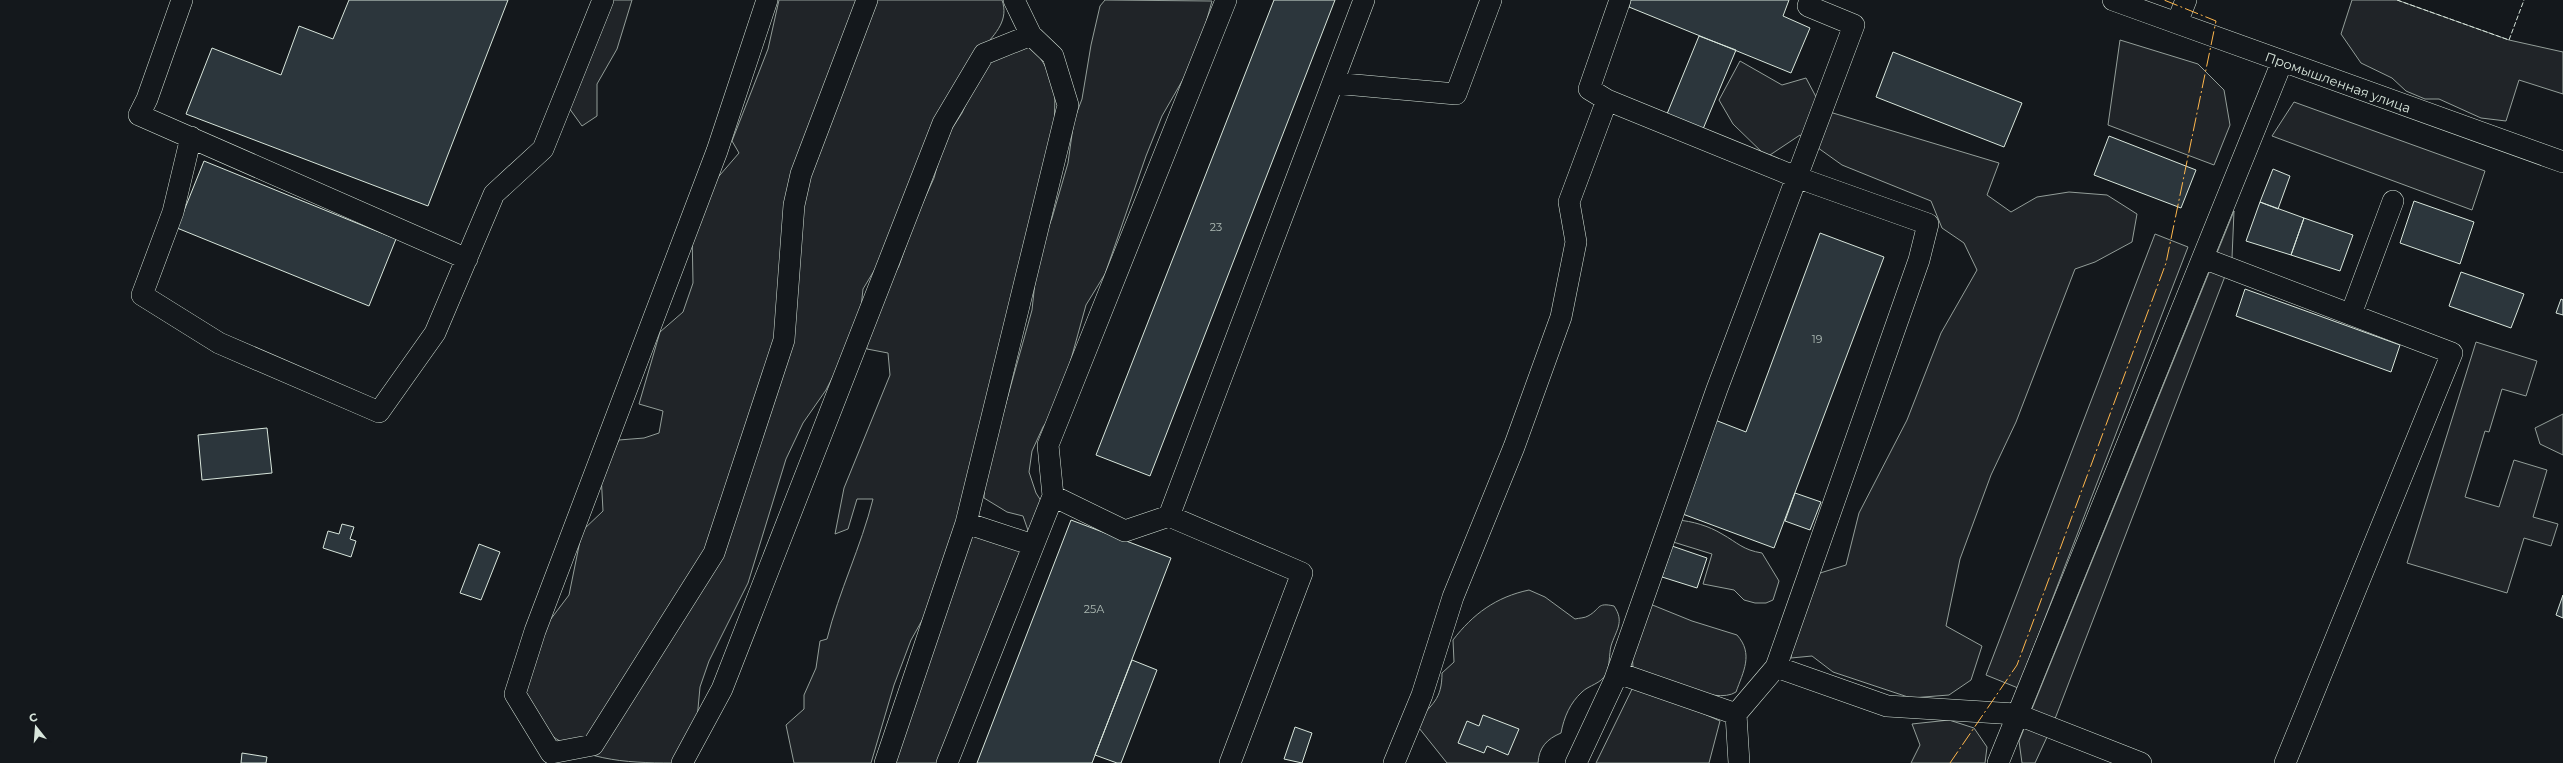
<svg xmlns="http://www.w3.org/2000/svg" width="2563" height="763" viewBox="0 0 2563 763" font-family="Montserrat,sans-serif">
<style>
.green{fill:#202428;stroke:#939e99}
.building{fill:#2c363c;stroke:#d8e6dc}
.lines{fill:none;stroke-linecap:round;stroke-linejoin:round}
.minor-casing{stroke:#d8e6dc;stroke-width:22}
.minor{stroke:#14181c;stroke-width:21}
.fence{stroke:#d8e6dc;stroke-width:1;stroke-dasharray:5 2;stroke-linecap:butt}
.power{stroke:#ffb74d;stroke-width:1;stroke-dasharray:14 3 2 3;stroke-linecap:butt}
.labels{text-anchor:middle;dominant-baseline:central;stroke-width:3;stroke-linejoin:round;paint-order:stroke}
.number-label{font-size:11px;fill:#adbab4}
.street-label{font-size:13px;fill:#d8e6dc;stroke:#14181c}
</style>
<rect width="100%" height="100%" fill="#14181c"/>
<path class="green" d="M603,0h29l-15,49 -20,35v32l-15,10 -23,-32z
M779,0h223c7,20 -6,33 -19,48l-94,198 -26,43 -3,28 -14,34 -20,39 -23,33 -17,36 -38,124 -39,78 -9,26 -5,54 -13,22c-49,0 -95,0 -134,-30 -12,-11 -21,-27 -30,-39l20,-58 31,-41 13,-64 21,-20 -2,-37 18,-34 25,-2 15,-5 4,-22 -24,-7 21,-72 23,-20 10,-29 -1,-53 15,-40 32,-37 -7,-12 36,-92z
M1105,0l107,1 -15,54 -35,61 -16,40 -41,118 -19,31 -21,76 -13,33 -9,13 -11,24 -3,21 7,21 9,14 -14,32 -8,-23 -16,-4 -23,-14 1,-20 47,-168 6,-56 14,-36 16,-55 6,-43 8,-21 9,-54 9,-39z
M2352,0h45l112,40 54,12v42l-44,-14 -13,41 -25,-3 -42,-19h-14l-19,-8 -14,-13 -31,-15 -20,-29z
M2120,40l78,24 26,26 6,35 -16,40 -106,-40z
M1033,46l14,23 8,23 -1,48 -107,422 -18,46 -18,32 -17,45 -23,78h-77l-8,-38 18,-16v-14l12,-27 4,-27 7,-2c12,-48 34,-92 46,-140h-16l-9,30 -13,5 9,-46 46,-113 -2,-22 -21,-4 -2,-13 18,-41 16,-29 16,-46 19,-42 10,-37 18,-28 14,-31 18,-28z
M1740,61l42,24 24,-7 17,32 176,53 -12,32 24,17 26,-15 32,-5 38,3 30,19 -5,28 -37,20 -20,7 -59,153 -25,53 -31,84 -14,67 36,20 -11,34 -22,15 -38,3 -78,-26 -21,-16 -21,2 3,-33 10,-47 42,-13 13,-52 48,-93 34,-87 36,-63 -13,-27 -22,-15 -11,-27 -89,-36 -42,-30 -33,22 -34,-33 -14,-24z
M2294,102l191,69 -13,39 -200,-74z
M2234,211l-2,47 -179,466 -18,39h-13l-3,-22z
M2155,234l33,13 -170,441 -32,-13z
M2476,342l61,19 -11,35 -24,-7 -13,43 -4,-1 -20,66 34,10 15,-47 33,10 -14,47 25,7 -7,22 -27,-8 -17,55 -100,-30z
M2563,414v41l-23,-11 -5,-16z
M1677,520c15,1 32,6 45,14 16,9 21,16 40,19l17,28 -6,19 -7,3h-11l-11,-3 -10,-10 -31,-6 9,-30 -42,-13z
M967,533l21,4 36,16 -78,210h-53l51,-169 15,-17 -1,-22z
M1529,590l16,7 30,22c4,-1 10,-1 13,-3 13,-7 8,-14 26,-10 11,16 2,24 -3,40 -2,8 -1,20 -5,28 -5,10 -17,11 -24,18 -12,11 -18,25 -21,41 -14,6 -22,14 -23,30h-91l-32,-40c17,-19 27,-23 27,-50l12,-11 -1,-22c20,-26 43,-43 76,-50z
M1650,604l42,17 45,14c17,19 6,37 -1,57 -21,14 -80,-16 -103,-24l-1,-18z
M1635,683l85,38 -11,42h-113z
M1949,720l25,8 13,19 -2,16h-74l9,-18 -8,-21z"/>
<path class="building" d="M349,0h159l-80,206 -242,-92 26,-66 69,27 18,-49 34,13z
M1274,0h61l-185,476 -54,-21z
M1631,0h158l-6,16 27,12 -19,45 -162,-66z
M1699,36l37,14 -33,79 -36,-15z
M1893,52l129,51 -18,44 -128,-50z
M2109,136l87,34 -15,38 -87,-33z
M204,161l192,78 -27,67 -192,-78z
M2273,169l17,7 -12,33 -18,-7z
M2414,201l60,21 -14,42 -60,-21z
M2260,202l44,16 -13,37 -45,-14z
M2304,218l49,17 -13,36 -49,-16z
M1820,233l64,24 -110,291 -94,-35 35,-93 31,12z
M2461,272l63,22 -13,34 -62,-22z
M2245,289l155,56 -9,27 -155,-56z
M2561,299l2,1v15l-7,-2z
M267,428l5,45 -70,7 -4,-45z
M1795,493l26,9 -11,28 -25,-9z
M1071,520l100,38 -79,205h-115z
M342,524l12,3 -4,12 6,2 -5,16 -28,-9 5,-17 11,3z
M479,544l21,8 -19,48 -21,-7z
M1672,546l35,12 -10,30 -35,-11z
M2563,595v23l-7,-3z
M1132,660l25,10 -36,93h-4l-22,-8z
M1483,715l36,14 -11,26 -21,-9 -3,7 -26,-10 9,-22 12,5z
M1295,727l17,6 -10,30 -18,-4z
M242,753l25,4 -1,6h-25z"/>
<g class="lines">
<defs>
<path id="minor" d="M182,0l-35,99 -8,16 328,144
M767,0l-50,151 -182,480 -20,63 36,59 42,-8 121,-192 70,-213 10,-135 7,-31 66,-174
M1014,0l17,35
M1226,0l-178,445 5,51 72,35 44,-15 133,57 -72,190
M1620,0l-31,89 18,11 189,77 132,47 -9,36 -143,407
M2113,0l450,162
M2177,23l9,-23
M1333,83l123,11 35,-94
M191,137l-18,75 -31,83 77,48 160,69 56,-79 59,-139 49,-45 60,-149
M2203,258l249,95 -167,410
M2351,314l42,-113
M1169,516l195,-516
M1615,679l102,-290 137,-364 -46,-19 2,-6
M682,763l40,-74 221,-566 41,-69 47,-19 22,21 15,49 -102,418 67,22
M885,763l81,-240
M947,763l106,-267
M1394,763l28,-68 31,-98 61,-150 47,-130 15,-75 -7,-40 38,-102
M1576,763l42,-90 118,41
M1739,763l-3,-49 40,-47 111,39 129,8 125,49
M1998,763l284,-701"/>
</defs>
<use href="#minor" class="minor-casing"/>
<use href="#minor" class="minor"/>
<path class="fence" d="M2397,0l112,40 15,-40"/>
<path class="power" d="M1950,763l67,-98 149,-402 50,-242 -52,-21"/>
</g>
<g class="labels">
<g class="number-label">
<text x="1216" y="227">23</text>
<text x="1817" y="339">19</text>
<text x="1094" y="609">25А</text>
</g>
<g class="street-label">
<text transform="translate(2338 82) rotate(20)">Промышленная улица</text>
</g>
</g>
<g transform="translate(36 727) rotate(343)" stroke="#14181c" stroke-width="3" paint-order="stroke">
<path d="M0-3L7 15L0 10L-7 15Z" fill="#d8e6dc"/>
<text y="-6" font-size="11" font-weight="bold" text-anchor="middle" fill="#d8e6dc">С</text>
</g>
</svg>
